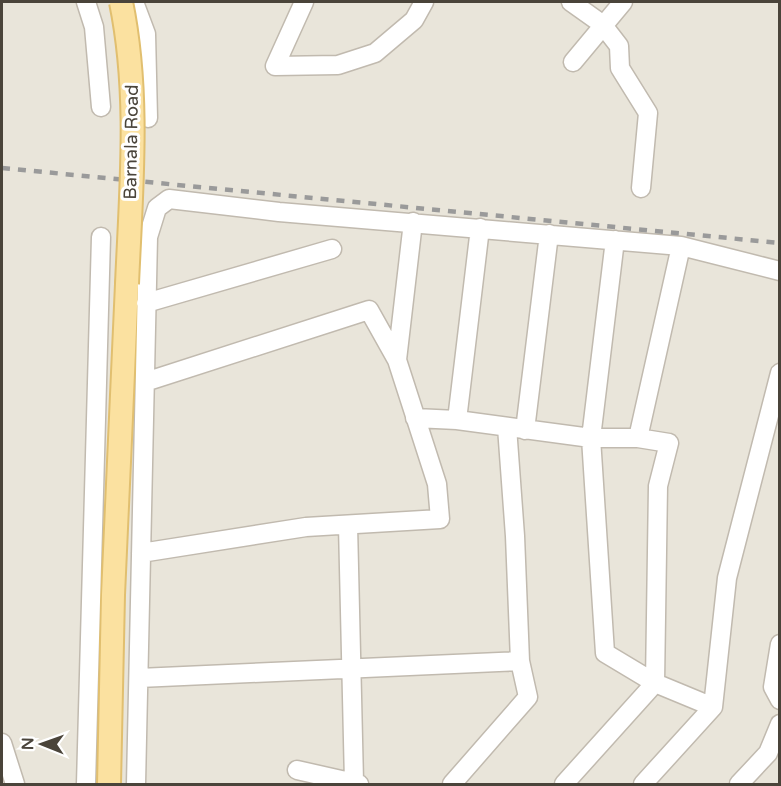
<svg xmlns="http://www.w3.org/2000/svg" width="781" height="786" viewBox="0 0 781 786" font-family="'Varela Round',sans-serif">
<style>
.residential{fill:#e9e5da}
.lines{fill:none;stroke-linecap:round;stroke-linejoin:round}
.minor-casing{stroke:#c1baaf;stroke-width:21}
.major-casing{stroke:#e1bf6f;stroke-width:26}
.minor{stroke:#fff;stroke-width:18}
.major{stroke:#fbe1a0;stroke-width:22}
.rail{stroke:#9a9a9a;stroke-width:4.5;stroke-dasharray:8 8;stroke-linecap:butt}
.major-bridge-casing{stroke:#e1bf6f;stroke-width:26;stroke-linecap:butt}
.major-bridge{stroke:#fbe1a0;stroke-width:22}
.labels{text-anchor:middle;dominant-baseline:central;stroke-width:6;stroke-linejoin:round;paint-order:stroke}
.street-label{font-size:18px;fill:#4a443a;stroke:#fff}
</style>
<rect width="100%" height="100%" fill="#f5f3ec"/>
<path class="residential" d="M2,2h777v782h-777z"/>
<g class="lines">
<defs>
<path id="minor" d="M86,2l8,25 7,80
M134,2l12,32 2,84
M304,2l-29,64 63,-1 37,-12 39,-33 10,-18
M571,2l31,22 17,22 1,22 28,45 -7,75
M573,62l50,-60
M615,240l-24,198 14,215 50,30 58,24
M146,303l186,-54
M397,360l16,-138
M415,418l42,2 134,18h47l43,-192
M457,420l23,-192
M525,430l24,-196
M348,525l6,257
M141,553l165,-26 134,-8 -3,-35 -40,-124 -28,-50 -224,72
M780,644l-7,43 7,13
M139,678l381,-17
M2,743l13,41
M297,770l62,14
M86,784l15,-547
M136,784l12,-547 9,-29 12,-9 110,13 402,34 99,25
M452,784l76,-87 -8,-36 -5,-125 -8,-109
M564,784l91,-101 3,-197 11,-43 -31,-5
M643,784l70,-77 14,-129 53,-205
M739,784l29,-31 12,-29"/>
<path id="major" d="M109,784l4,-189 14,-311"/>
</defs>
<use href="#minor" class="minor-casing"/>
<use href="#major" class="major-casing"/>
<use href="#minor" class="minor"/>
<use href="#major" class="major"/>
<path class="rail" d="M2,168l778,75"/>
<defs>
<path id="major-bridge" d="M121,2c19,92 10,188 6,282"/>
</defs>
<use href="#major-bridge" class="major-bridge-casing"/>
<use href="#major-bridge" class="major-bridge"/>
</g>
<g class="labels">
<g class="street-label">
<text transform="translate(131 142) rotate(-89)">Barnala Road</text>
</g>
</g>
<rect width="781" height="786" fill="none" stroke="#4a443a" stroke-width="6"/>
<g transform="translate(42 744) rotate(271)" stroke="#ffffff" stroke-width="4.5" paint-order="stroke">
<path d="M0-4.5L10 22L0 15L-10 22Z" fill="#4a443a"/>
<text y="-9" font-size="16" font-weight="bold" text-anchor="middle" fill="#4a443a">N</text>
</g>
</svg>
